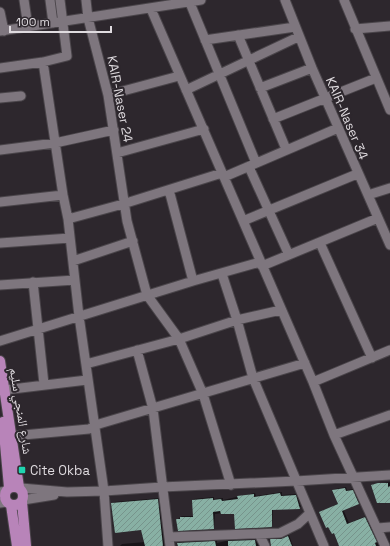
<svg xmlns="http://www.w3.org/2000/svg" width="390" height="546" viewBox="0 0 390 546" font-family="'Space Grotesk','Noto Naskh Arabic',sans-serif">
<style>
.shadow{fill:#0007}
.building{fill:url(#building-hatch)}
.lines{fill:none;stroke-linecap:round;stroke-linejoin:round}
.minor-casing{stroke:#4a454a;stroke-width:11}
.major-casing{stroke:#4a454a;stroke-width:12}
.minor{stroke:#7e767e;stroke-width:9}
.major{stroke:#b884b9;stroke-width:10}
.poi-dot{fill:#1fd5b0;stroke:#2d272d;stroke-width:1.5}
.labels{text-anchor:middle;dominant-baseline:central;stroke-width:4;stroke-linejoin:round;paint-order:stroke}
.street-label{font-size:13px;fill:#dfdbdf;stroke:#2d272d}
.poi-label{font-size:13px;fill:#dfdbdf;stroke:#2d272d;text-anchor:start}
</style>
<defs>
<pattern id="building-hatch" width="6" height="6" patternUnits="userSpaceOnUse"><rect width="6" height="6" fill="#88b0a4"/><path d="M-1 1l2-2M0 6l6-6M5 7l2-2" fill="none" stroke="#77948c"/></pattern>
</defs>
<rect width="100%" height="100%" fill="#2d272d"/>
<path class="shadow" d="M390,482v20l-18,-17z
M346,487l1,3 7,-1 6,12 -17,8 6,14 17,-7 15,30h-41l-5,-14 -14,-20 18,-9 -6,-13 2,-1z
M282,492v3l15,-1 4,13 -28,2 -1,17 -10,1 -27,-14 -6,-1 -14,2 -1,14 -35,2 -1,-10 1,-2 3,-2h12l-1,-16 1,-1 20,-2v2l9,-1v2l32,-7 1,3z
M160,498l6,48h-46l2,-2 23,-2 -3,-14 -30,-24 2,-2z
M289,535l4,11h-22l2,-7 10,-1z
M257,539l2,7h-80l-1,-3 2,-2 37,-1v3l13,-3z"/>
<path class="building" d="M378,483h10v4l2,-1v17h-13l-6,-18z
M345,488l1,3 7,-1 6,14 -17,7 5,13 18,-7 12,25 -2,1 1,3h-37l-5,-13 -2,1 -4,-7 -2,1 -7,-16 19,-8 -6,-14z
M280,493l1,3 15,-1 4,14 -28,1v17l-37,2 -1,-15h-13l-1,-3 -7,1 1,17 -36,2 -2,-12h4v-2h13l-1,-17 21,-2v2l8,-1 1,2 16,-2 -1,-3 17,-2v3z
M158,499l5,47h-18l-4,-16 -26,3 -4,-30z
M288,536l4,10h-21l-1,-7h11z
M255,540l1,6h-28v-5z
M215,541l1,5h-38l-1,-3z"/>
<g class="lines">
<defs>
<path id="minor" d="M24,0l4,27
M50,0l3,23
M86,0l2,18 20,77 19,126 20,74 32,44 24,55 28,91
M285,0l27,68 78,177
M344,0l46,110
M190,3l66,160
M151,9l162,373 21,53 51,111
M0,12l4,19
M355,29l35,-3
M0,31l201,-31
M238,35l48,114
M205,40l90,-13
M43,62l20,133 5,24 11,97 25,175 4,55
M0,68l43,-6 24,-6 -7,-56
M260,88l52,-20
M186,90l112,-53
M108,95l71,-19
M0,98l21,-2
M273,119l103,-41
M0,150l55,-7 59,-13
M117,153l87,-24
M249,167l40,88
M224,177l114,-49
M169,190l24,91
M368,195l22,-7
M0,202l63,-7
M68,219l55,-15 99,-31
M243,221l114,-47
M0,243l70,-5
M320,243l52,115
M73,261l60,-20
M262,266l116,-48
M222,274l15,46 16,58 71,168
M33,282l11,102
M0,285l75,-5
M0,341l193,-60 67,-19
M137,350l16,59 17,137
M86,364l93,-25 58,-19 44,-10
M313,382l77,-32
M4,390l83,-10
M334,435l56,-20
M12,436l77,-7 10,-5 206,-61
M21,488l46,4 37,-1 58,-4 134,-6 94,-6
M0,492l6,-1
M23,500l31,-5
M0,503l7,-1
M378,528l12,-1
M259,534l6,12
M169,537l111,-4 18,-9 12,-11"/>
<path id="major" d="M0,361l19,126
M3,422l6,65
M5 496a9 9 0 1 1 18 0a9 9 0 1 1-18 0Z
M22,502l4,44
M11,505l6,41"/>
</defs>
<use href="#minor" class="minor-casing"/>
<use href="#major" class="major-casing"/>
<use href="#minor" class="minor"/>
<use href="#major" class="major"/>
</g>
<rect class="poi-dot" x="18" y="466" width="8" height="8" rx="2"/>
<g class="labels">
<g class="street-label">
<text transform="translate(120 99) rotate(79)">KAIR-Naser 24</text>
<text transform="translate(347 118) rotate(67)">KAIR-Naser 34</text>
<text transform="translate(21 411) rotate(81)">شارع المنجي سليم</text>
</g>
<g class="poi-label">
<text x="30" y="470">Cite Okba</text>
</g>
</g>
<path d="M10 26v6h101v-6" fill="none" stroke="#dfdbdf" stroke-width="2"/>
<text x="16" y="26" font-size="12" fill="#dfdbdf" stroke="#2d272d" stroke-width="3" paint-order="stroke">100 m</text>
</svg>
